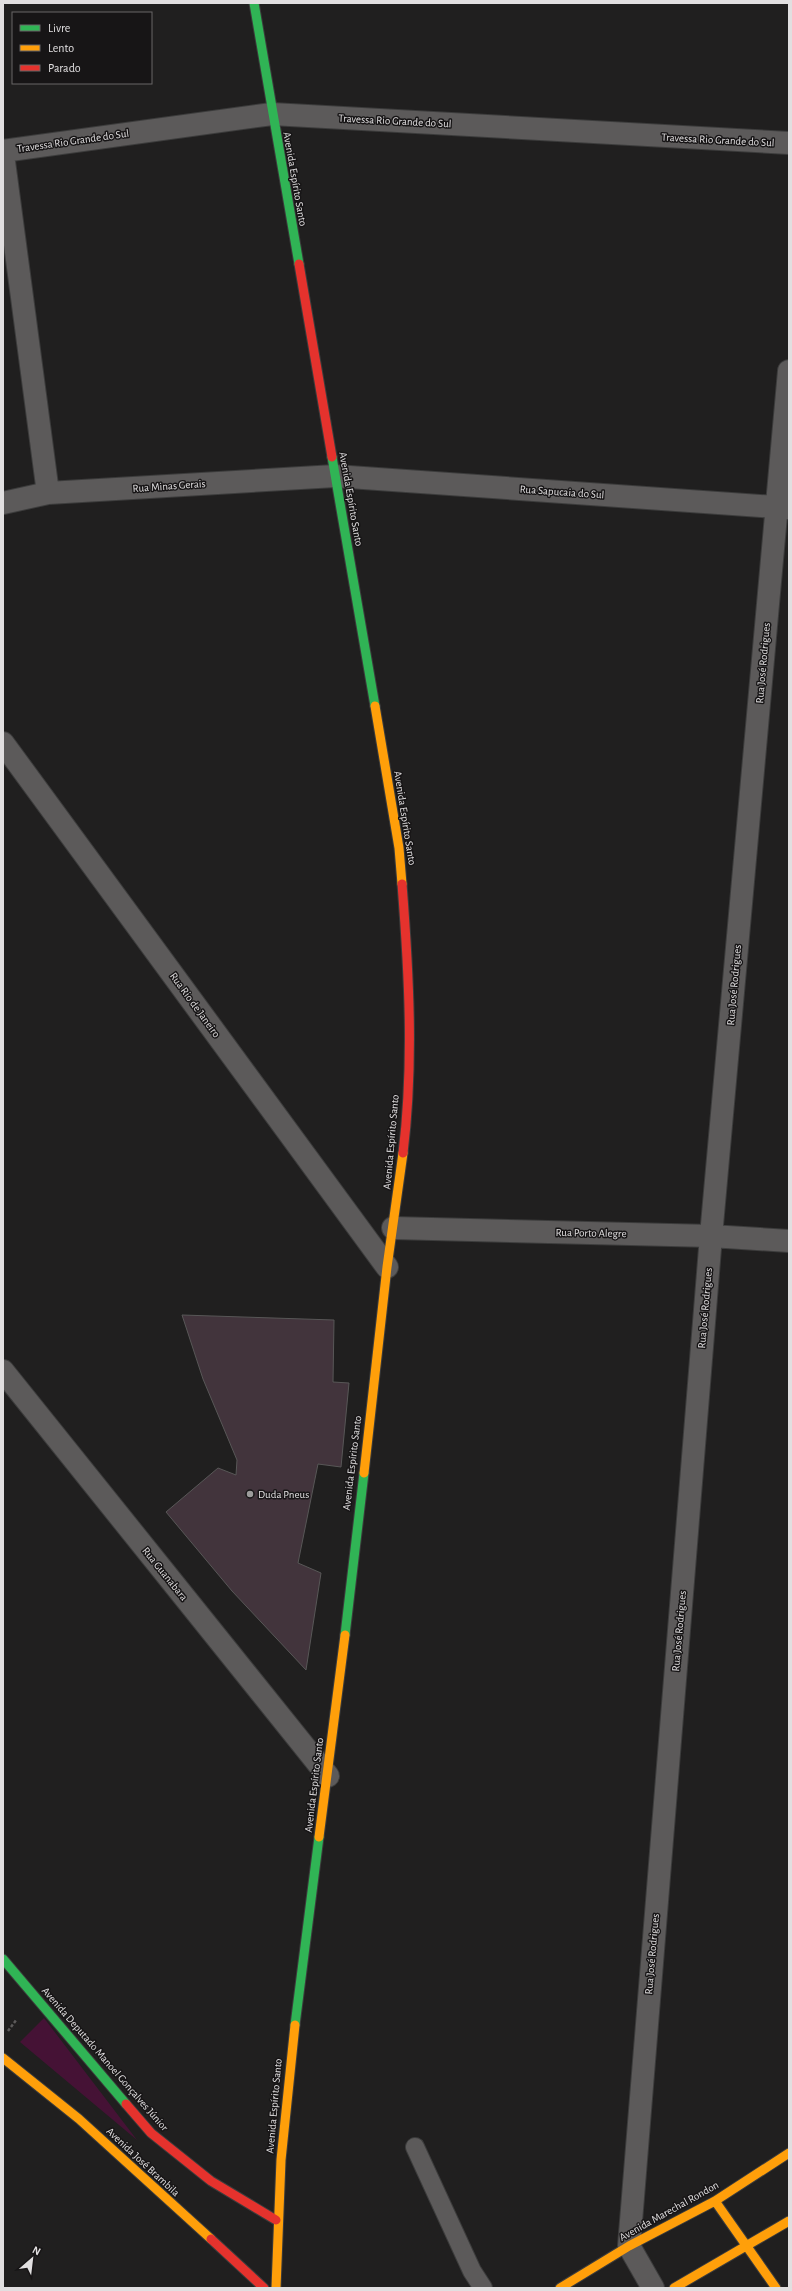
<svg xmlns="http://www.w3.org/2000/svg" width="792" height="2291" viewBox="0 0 792 2291" font-family="'Alegreya Sans',sans-serif">
<style>
.green{fill:#451235}
.building{fill:#42343c;stroke:#585757}
.lines{fill:none;stroke-linecap:round;stroke-linejoin:round}
.lane-casing{stroke:#3c3c3c;stroke-width:20}
.street-casing{stroke:#3c3c3c;stroke-width:24}
.fast-casing{stroke:#3c3c3c;stroke-width:11}
.slow-casing{stroke:#3c3c3c;stroke-width:11}
.jam-casing{stroke:#3c3c3c;stroke-width:11}
.path{stroke:#5c5a5a;stroke-width:2.5;stroke-dasharray:3 2;stroke-linecap:butt}
.lane{stroke:#5c5a5a;stroke-width:18}
.street{stroke:#5c5a5a;stroke-width:22}
.fast{stroke:#30b455;stroke-width:9}
.slow{stroke:#ff9f0a;stroke-width:9}
.jam{stroke:#e5322d;stroke-width:9}
.poi-dot{fill:#9d9c9c;stroke:#171516;stroke-width:1.5}
.labels{text-anchor:middle;dominant-baseline:central;stroke-width:3;stroke-linejoin:round;paint-order:stroke}
.street-label{font-size:11px;fill:#e1dfe0;stroke:#171516}
.poi-label{font-size:11px;fill:#e1dfe0;stroke:#171516;text-anchor:start}
</style>
<rect width="100%" height="100%" fill="#201f1f"/>
<path class="green" d="M44,2018l93,122 -117,-98z"/>
<path class="building" d="M182,1315l152,5 -1,62 16,1 -8,84 -23,-3 -20,99 23,10 -15,97 -74,-79 -66,-79 52,-44 18,7 1,-15 -34,-81z"/>
<g class="lines">
<defs>
<path id="lane" d="M415,2147l57,124 11,17"/>
<path id="street" d="M3,151l269,-37 517,29
M3,154l45,339
M3,503l45,-10 287,-17 454,32
M3,743l384,524
M393,1228l318,8 78,5
M3,1371l325,405
M653,2288l-24,-42 82,-1010 78,-865"/>
<path id="fast" d="M254,3l45,261
M332,457l43,249
M345,1635l19,-162
M3,1959l123,145
M295,2025l24,-188"/>
<path id="slow" d="M375,706l24,142 3,36
M364,1473l23,-206 16,-114
M319,1837l26,-202
M3,2058l76,61 132,120
M715,2201l61,87
M276,2288l5,-128 14,-135
M560,2288l69,-42 86,-45 74,-48
M674,2288l115,-67"/>
<path id="jam" d="M299,264l33,193
M402,884c7,90 12,179 1,269
M126,2104l25,29 60,48 65,39
M211,2239l53,49"/>
</defs>
<use href="#lane" class="lane-casing"/>
<use href="#street" class="street-casing"/>
<use href="#fast" class="fast-casing"/>
<use href="#slow" class="slow-casing"/>
<use href="#jam" class="jam-casing"/>
<path class="path" d="M8,2031l9,-12"/>
<use href="#lane" class="lane"/>
<use href="#street" class="street"/>
<use href="#fast" class="fast"/>
<use href="#slow" class="slow"/>
<use href="#jam" class="jam"/>
</g>
<circle class="poi-dot" cx="250" cy="1494" r="4"/>
<g class="labels">
<g class="street-label">
<text transform="translate(395 121) rotate(3)">Travessa Rio Grande do Sul</text>
<text transform="translate(718 140) rotate(3)">Travessa Rio Grande do Sul</text>
<text transform="translate(73 141) rotate(-8)">Travessa Rio Grande do Sul</text>
<text transform="translate(295 179) rotate(80)">Avenida Espírito Santo</text>
<text transform="translate(169 486) rotate(-4)">Rua Minas Gerais</text>
<text transform="translate(562 492) rotate(4)">Rua Sapucaia do Sul</text>
<text transform="translate(351 499) rotate(80)">Avenida Espírito Santo</text>
<text transform="translate(763 663) rotate(-85)">Rua José Rodrigues</text>
<text transform="translate(405 818) rotate(81)">Avenida Espírito Santo</text>
<text transform="translate(734 985) rotate(-85)">Rua José Rodrigues</text>
<text transform="translate(195 1005) rotate(54)">Rua Rio de Janeiro</text>
<text transform="translate(391 1142) rotate(-85)">Avenida Espírito Santo</text>
<text transform="translate(591 1233) rotate(1)">Rua Porto Alegre</text>
<text transform="translate(705 1308) rotate(-85)">Rua José Rodrigues</text>
<text transform="translate(352 1463) rotate(-83)">Avenida Espírito Santo</text>
<text transform="translate(165 1574) rotate(51)">Rua Guanabara</text>
<text transform="translate(679 1631) rotate(-85)">Rua José Rodrigues</text>
<text transform="translate(314 1785) rotate(-83)">Avenida Espírito Santo</text>
<text transform="translate(652 1954) rotate(-85)">Rua José Rodrigues</text>
<text transform="translate(105 2059) rotate(49)">Avenida Deputado Manoel Gonçalves Júnior</text>
<text transform="translate(274 2106) rotate(-85)">Avenida Espírito Santo</text>
<text transform="translate(143 2162) rotate(43)">Avenida José Brambila</text>
<text transform="translate(669 2211) rotate(-29)">Avenida Marechal Rondon</text>
</g>
<g class="poi-label">
<text x="258" y="1494">Duda Pneus</text>
</g>
</g>
<rect width="792" height="2291" fill="none" stroke="#e1dfe0" stroke-width="8"/>
<rect x="12" y="12" width="140" height="72" fill="#171516" stroke="#686667"/>
<rect x="20" y="25" width="20" height="6" fill="#30b455" stroke="#686667"/>
<text x="48" y="32" font-size="12" fill="#e1dfe0">Livre</text>
<rect x="20" y="45" width="20" height="6" fill="#ff9f0a" stroke="#686667"/>
<text x="48" y="52" font-size="12" fill="#e1dfe0">Lento</text>
<rect x="20" y="65" width="20" height="6" fill="#e5322d" stroke="#686667"/>
<text x="48" y="72" font-size="12" fill="#e1dfe0">Parado</text>
<g transform="translate(32 2259) rotate(28)" stroke="#171516" stroke-width="3" paint-order="stroke">
<path d="M0-3L7 15L0 10L-7 15Z" fill="#e1dfe0"/>
<text y="-6" font-size="11" font-weight="bold" text-anchor="middle" fill="#e1dfe0">N</text>
</g>
</svg>
